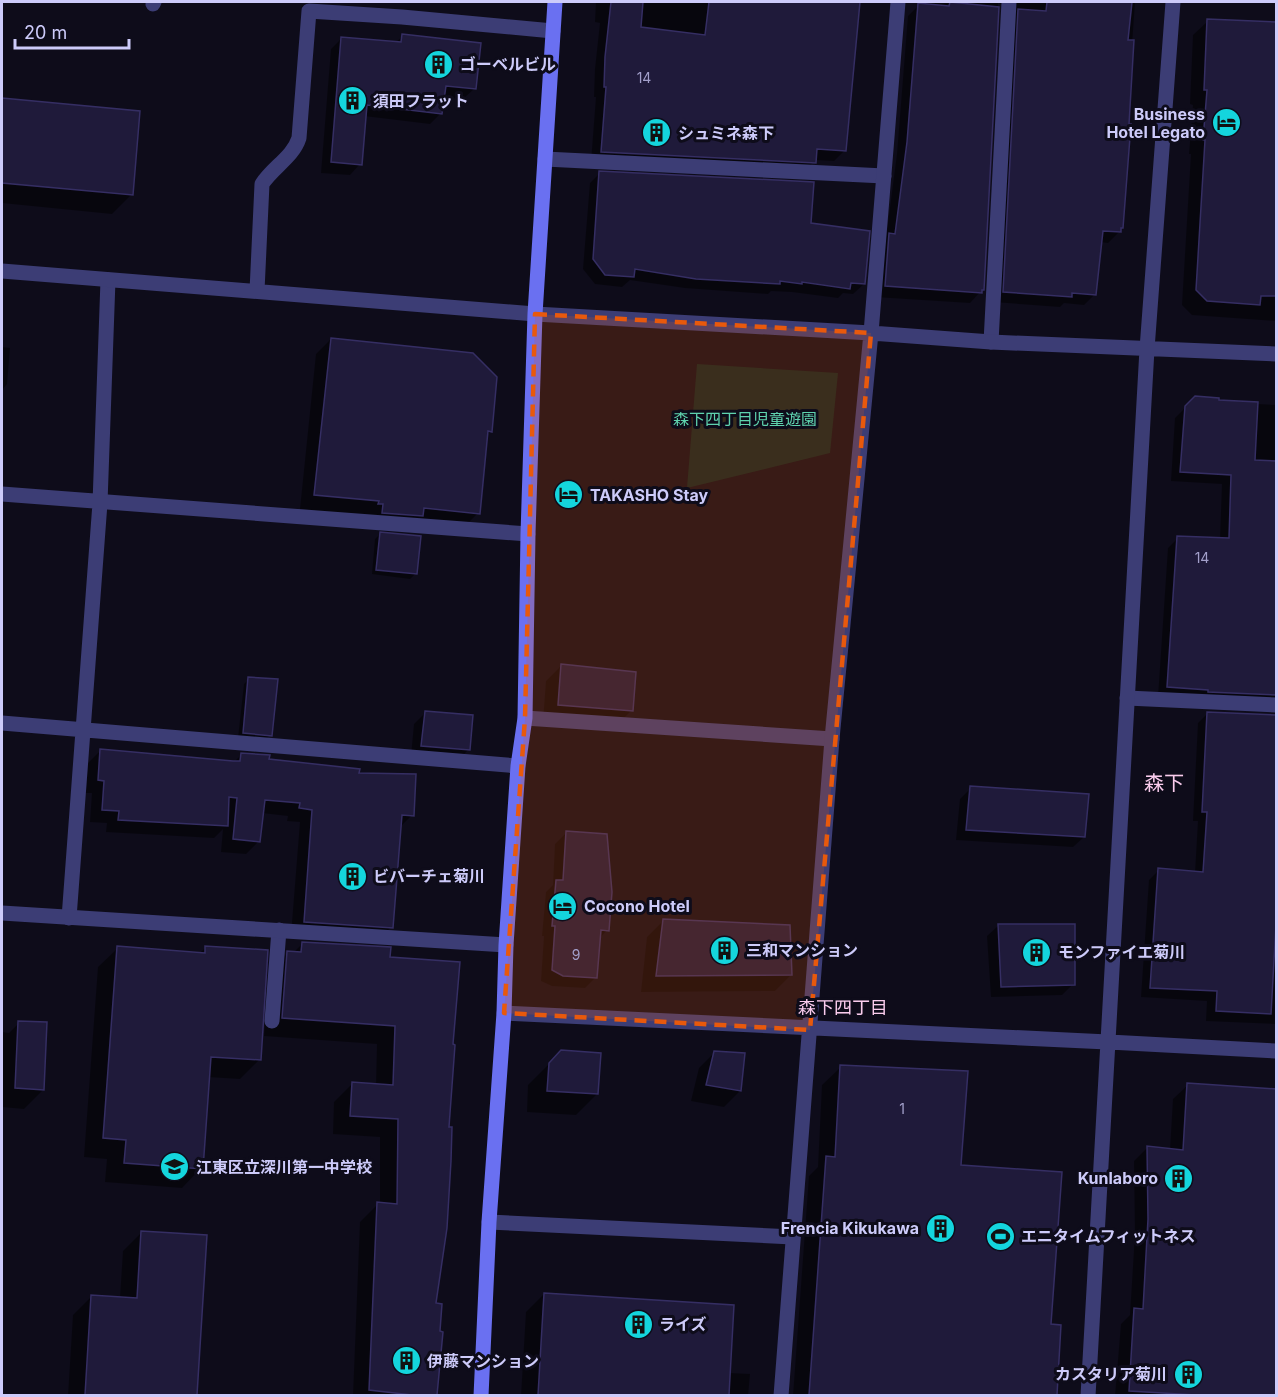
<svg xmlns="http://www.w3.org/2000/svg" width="1278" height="1397" viewBox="0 0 1278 1397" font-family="Inter,'Noto Sans JP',sans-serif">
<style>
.green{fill:#102422}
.shadow{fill:#0007}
.building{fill:#1f1a3a;stroke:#352e63;stroke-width:1.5}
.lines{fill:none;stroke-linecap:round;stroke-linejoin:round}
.lane{stroke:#3c3d75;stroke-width:15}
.street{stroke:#3c3d75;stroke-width:15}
.secondary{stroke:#6a70f1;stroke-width:15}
.marked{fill:#e8590c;fill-opacity:0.2;stroke:#e8590c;stroke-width:4.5;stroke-dasharray:12 8;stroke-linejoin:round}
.labels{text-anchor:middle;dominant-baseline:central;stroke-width:6;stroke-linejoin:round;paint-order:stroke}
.number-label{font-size:14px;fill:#a29fca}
.poi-label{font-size:16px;font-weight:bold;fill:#cdcbfa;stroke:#0e0c1a;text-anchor:start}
.park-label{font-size:16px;fill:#5fd2ae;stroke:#0e0c1a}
.neighbourhood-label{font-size:18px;fill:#facced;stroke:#0e0c1a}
.quarter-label{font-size:20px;fill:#facced;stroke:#0e0c1a}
</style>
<rect width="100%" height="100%" fill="#0e0c1a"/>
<path class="green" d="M697,364l141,9 -8,80 -143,35z"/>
<path class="shadow" d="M596,2h262l-14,149 -10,10 -19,-1 -11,13 -213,-11 5,-65h-2l1,-28 5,-46 -5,-1z
M926,2h209l-16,230 -11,11 -8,-1 -5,52 -11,11 -20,-2 -4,4 -67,-5 11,-297 -6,-2 -16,287 -12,13 -95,-6 4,-52 7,-7 11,-84 11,-138 11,-11h7z
M1208,21l68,3v297l-84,-6 -10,-10 9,-151h-2l4,-49 -3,-1 3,-69z
M403,36l71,53 -11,10 -20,-2 -2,16 -11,11 -66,-8 -4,48 -10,11 -29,-2 10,-124 11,-11 53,5z
M2,99l137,13 -8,83 -19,19 -110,-11z
M600,173l209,52 55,59 -11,10 -10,-1 -5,5 -46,-6 -21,-1 -3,3 -83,-6 -55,-8 -8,7 -27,-3 -12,-15 7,-86z
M331,339l160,92 -5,5 -8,77 -15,15 -163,-19 16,-155z
M2,347l8,1 -3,36 -5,6z
M1217,402l59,3v470l-49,5 1,22 48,2v120l-70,-3 1,-20 -66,-4 8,-117 10,-10 36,3 3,-52h-5l5,-98 10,-10 68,3 -1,-6 -117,-13 10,-149 10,-10 42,1 2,-55 -51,-3 4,-63 11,-11z
M380,534l35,40 -5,5 -38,-5 3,-35z
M562,665l70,45 -17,17 -72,-6 3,-40z
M249,679l21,56 -5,5 -27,-2 6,-54z
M425,713l44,36 -11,11 -47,-4 3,-32z
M101,750l132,13 9,-9 116,21 54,40 -13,13 -8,99 -13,13 -87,-5 9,-113 -13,-1 1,-5 -26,-3 -3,28 -13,13 -25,-2 2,-23 -9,9 -108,-6 1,-9 -17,-1 2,-29h-6l2,-30z
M971,788l113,49 -11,10 -117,-7 4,-41z
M566,833l41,97 -8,9 -3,38 -11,11 -33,-2 -11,-5 3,-45h-2l4,-44 7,-7 2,-41z
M664,920l127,55 -16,16 -134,1 6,-55z
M998,926l75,58 -11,11 -71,2 -4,-61z
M303,943l86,16 49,374h3l-5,63h-83l7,-174 18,-18h2v-67l-47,-3 1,-32 18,-18 24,2 1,-42 -113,-8 5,-65 19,-18h5z
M206,947l53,113 -19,19 -32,-2 -7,91 -19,20 -77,-6 2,-23 -23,-2 14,-190 20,-19 81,6z
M19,1023l24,67 -19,19 -22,-2v-75l7,1z
M561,1052l36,42 -21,21 -49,-3 1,-27z
M715,1052l25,39 -16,16 -33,-6 8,-33z
M841,1067l118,100 91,159h9l-4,70h-262l16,-220 9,-9 4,-82z
M1188,1085l88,5v306h-161l6,-72 9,-9 5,-81 -1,-73 14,-14 22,3 3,-51z
M141,1233l64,3 -9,160h-128l5,-81 18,-18 29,1 3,-47z
M544,1294l185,79 21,1 -2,22h-227l5,-84z"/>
<path class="building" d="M611,2h32l-2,25 64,8 4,-33h151l-14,149 -29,-2 -1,14 -215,-11 5,-65h-2l1,-30z
M950,2l49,5 -15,283h-2v3l-97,-7 4,-53 6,1 12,-92 11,-139 31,3z
M1047,2h85l-4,38h6l-5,84h2l-8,104h-2v4l-18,-1 -7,64 -24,-2v4l-69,-5 15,-283 28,2z
M1207,19l69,3v274h-15l-1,9 -53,-4 -11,-11 9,-150h-2l4,-50h-3z
M402,34l79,9 -5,46 -30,-3 -4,28 -75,-9 -5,60 -31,-3 10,-125 60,5z
M2,98l138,13 -7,84 -131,-12z
M599,171l215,11 -3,41 59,8 -5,53 -14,-1 -1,6 -48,-7v2l-22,-3v3l-84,-5 -61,-10 -1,8 -29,-2 -12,-16z
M331,338l142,15 24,24 -5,55 -4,-1 -8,83 -56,-6 -1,8 -41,-3 1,-9h-5l1,-3 -65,-6z
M1195,396l24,2v2l39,2 -3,58 21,1v234l-68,-3v-2l-41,-3 10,-151 52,2 2,-63 -51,-3 5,-66z
M380,532l41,4 -4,38 -41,-4z
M561,664l75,8 -3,39 -75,-6z
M248,677l30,2 -6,57 -29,-3z
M425,711l48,4 -3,35 -49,-4z
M1207,712l69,3v210l-5,89 -55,-3 1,-20 -67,-3 8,-120 45,4 4,-60h-5z
M100,749l133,12h7l1,-8 29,2 -1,4 91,10 -1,4 57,1 -2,42 -12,-1 -9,113 -89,-6 8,-112 -13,-2 1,-5 -35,-3 -5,42 -27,-3 4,-41 -8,-1 -1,29 -110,-6 1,-9 -17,-1 2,-29 -6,-1z
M970,786l119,8 -4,43 -119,-7z
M566,831l41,3 5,58 -3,39 -8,-1 -4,48 -34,-2 -11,-6 3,-44h-3l4,-46h7z
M663,919l127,6 2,50 -136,1z
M998,924h77v61l-74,2z
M302,942l89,5 -1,10 70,5 -7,82 2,1 -6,82h3l-1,34 -4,67 -11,75 6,1 -2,27 3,1 -6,63h-25l-43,-5 8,-188 20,2 1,-85 -48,-3 2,-34 41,3 2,-59 -113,-8 5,-67 14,1z
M117,946l88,7v-7l63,4 -7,110 -50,-3 -8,112 -79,-6 2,-23 -23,-2z
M18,1021l29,1 -3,68 -29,-2z
M561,1050l40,3 -3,41 -51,-3 2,-28z
M714,1051l31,2 -4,38 -35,-6z
M840,1065l128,6 -7,94 101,7 -11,152 10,1 -4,70h-248l17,-239 9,1z
M1187,1083l89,6v306h-80l-67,-4 5,-83 9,1 5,-90 -1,-73 36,4z
M141,1231l66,4 -10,160h-112l6,-100 46,3z
M544,1293l190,12 -5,90h-191z"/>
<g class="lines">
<path class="lane" d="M545,159l339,17
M991,342l18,-340
M2,494l526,40
M1127,698l149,7
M525,718l307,21
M2,723l516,43
M69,918l31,-415 8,-223
M272,1021l7,-91
M489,1222l304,15"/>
<path class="street" d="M153,4l1,-2
M2,271l533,43 336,19 120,9 285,12
M257,291l5,-107c11,-17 31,-27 37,-46l10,-127 93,6 151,14
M2,913l504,32
M504,1013c258,15 515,23 772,38
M781,1396l51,-657 39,-406 27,-331
M1088,1396l59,-1047 26,-347"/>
<path class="secondary" d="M481,1396l8,-174 15,-209 2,-68 12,-179 7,-48 3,-184 7,-220 20,-312"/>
</g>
<path class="marked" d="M535,314l336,19 -61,697 -306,-17 21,-295z"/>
<defs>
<symbol id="building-disc" viewBox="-11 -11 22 22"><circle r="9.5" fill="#14d5dd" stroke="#0e0c1a"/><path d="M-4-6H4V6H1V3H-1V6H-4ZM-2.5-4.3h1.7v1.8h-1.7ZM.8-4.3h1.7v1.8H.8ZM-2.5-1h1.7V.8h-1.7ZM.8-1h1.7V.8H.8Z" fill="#111"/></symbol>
<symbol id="hotel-disc" viewBox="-11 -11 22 22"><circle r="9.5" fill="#14d5dd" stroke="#0e0c1a"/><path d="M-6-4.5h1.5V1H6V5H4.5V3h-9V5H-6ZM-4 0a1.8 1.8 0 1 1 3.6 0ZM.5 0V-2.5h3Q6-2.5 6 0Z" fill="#111"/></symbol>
<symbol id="school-disc" viewBox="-11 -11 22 22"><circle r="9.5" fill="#14d5dd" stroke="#0e0c1a"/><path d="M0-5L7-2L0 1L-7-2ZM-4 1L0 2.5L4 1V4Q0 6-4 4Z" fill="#111"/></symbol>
<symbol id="stadium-disc" viewBox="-11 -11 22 22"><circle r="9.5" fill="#14d5dd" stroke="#0e0c1a"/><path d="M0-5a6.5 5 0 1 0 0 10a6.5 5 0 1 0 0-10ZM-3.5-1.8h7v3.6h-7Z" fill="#111"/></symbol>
</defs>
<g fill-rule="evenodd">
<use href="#building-disc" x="422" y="48" width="33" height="33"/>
<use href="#building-disc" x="336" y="84" width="33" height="33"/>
<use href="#hotel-disc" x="1210" y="106" width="33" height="33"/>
<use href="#building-disc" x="640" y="116" width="33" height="33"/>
<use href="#hotel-disc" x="552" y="478" width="33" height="33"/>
<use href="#building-disc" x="336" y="860" width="33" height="33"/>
<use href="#hotel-disc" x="546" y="890" width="33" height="33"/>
<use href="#building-disc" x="708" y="934" width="33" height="33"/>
<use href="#building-disc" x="1020" y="936" width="33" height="33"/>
<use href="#school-disc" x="158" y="1150" width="33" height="33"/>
<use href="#building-disc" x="1162" y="1162" width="33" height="33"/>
<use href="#building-disc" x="924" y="1212" width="33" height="33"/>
<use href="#stadium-disc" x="984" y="1220" width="33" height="33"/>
<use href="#building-disc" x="622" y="1308" width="33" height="33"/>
<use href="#building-disc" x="390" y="1344" width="33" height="33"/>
<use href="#building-disc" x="1172" y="1358" width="33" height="33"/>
</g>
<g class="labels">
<g class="number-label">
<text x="644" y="77">14</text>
<text x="1202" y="557">14</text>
<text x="576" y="954">9</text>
<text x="902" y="1108">1</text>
</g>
<g class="poi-label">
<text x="460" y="64">ゴーベルビル</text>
<text x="373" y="101">須田フラット</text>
<text x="1205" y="114" text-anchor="end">Business<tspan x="1205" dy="18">Hotel Legato</tspan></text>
<text x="678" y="133">シュミネ森下</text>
<text x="590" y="495">TAKASHO Stay</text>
<text x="373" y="876">ビバーチェ菊川</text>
<text x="584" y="906">Cocono Hotel</text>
<text x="746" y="950">三和マンション</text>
<text x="1058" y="952">モンファイエ菊川</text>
<text x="196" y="1167">江東区立深川第一中学校</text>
<text x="1158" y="1178" text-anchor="end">Kunlaboro</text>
<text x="919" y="1228" text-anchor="end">Frencia Kikukawa</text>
<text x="1021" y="1236">エニタイムフィットネス</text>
<text x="659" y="1324">ライズ</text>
<text x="427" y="1361">伊藤マンション</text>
<text x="1167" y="1374" text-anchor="end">カスタリア菊川</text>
</g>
<g class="park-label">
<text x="745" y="419">森下四丁目児童遊園</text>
</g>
<g class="neighbourhood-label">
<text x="843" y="1007">森下四丁目</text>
</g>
<g class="quarter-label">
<text x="1164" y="783">森下</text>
</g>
</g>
<rect width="1278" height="1397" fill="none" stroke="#cdcbfa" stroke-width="6"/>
<path d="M15 39v9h114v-9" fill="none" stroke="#cdcbfa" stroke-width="3"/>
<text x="24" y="39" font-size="18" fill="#cdcbfa" stroke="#0e0c1a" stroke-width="4.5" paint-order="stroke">20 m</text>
</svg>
